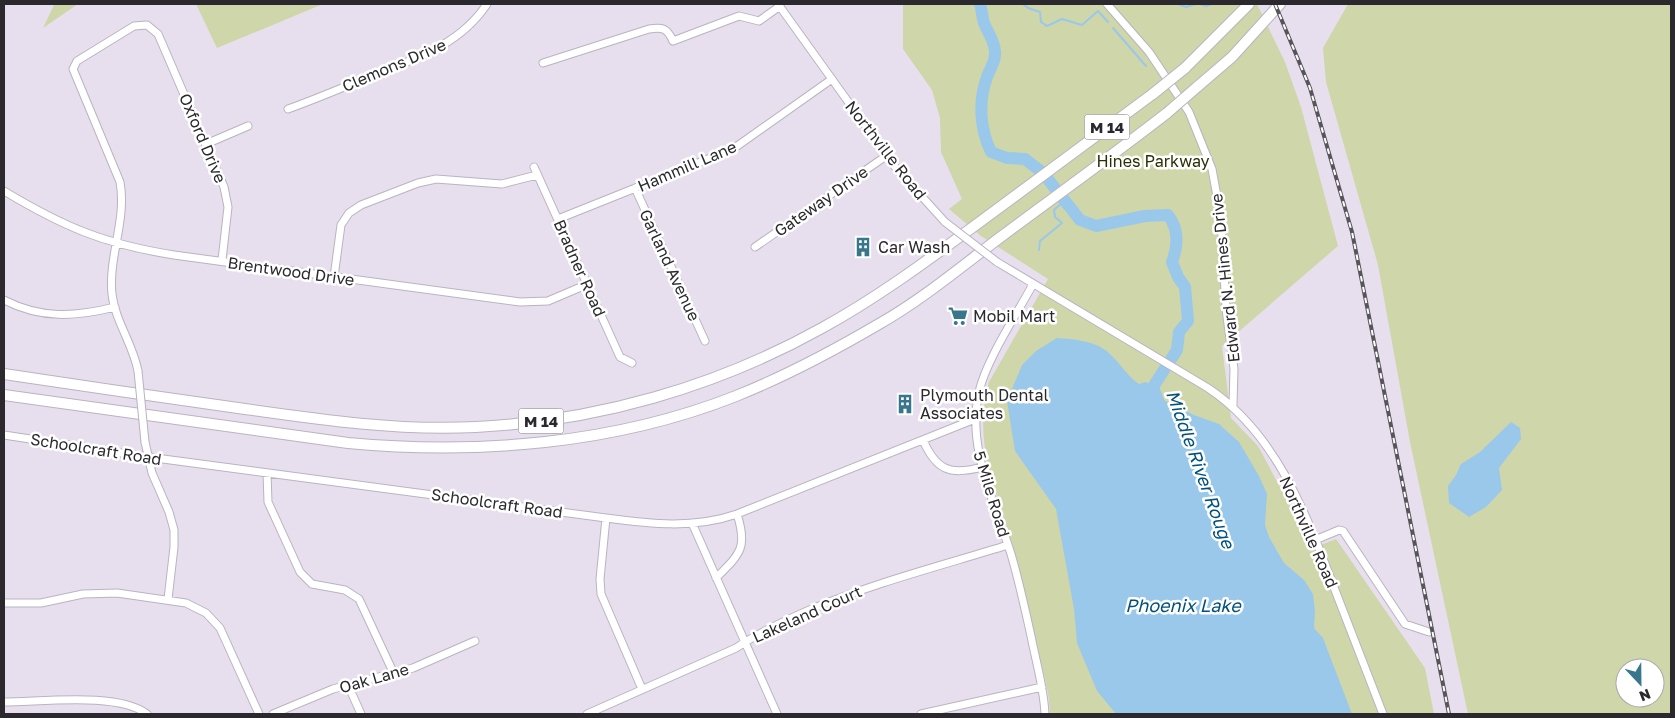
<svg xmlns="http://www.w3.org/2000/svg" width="1675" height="718" viewBox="0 0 1675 718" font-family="'Golos Text',sans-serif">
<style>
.green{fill:#cfd6aa;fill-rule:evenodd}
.water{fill:#9ac8eb}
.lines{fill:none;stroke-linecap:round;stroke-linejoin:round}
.stream{stroke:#9ac8eb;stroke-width:2}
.river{stroke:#9ac8eb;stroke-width:12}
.minor-casing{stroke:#bab3c1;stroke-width:9}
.highway-casing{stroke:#bab3c1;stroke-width:12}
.minor{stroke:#fff;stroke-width:7}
.highway{stroke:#fff;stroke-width:10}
.rail-casing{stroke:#58545b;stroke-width:4}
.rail{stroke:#fff;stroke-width:2;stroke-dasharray:5.5;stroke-linecap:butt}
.minor-bridge-casing{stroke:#bab3c1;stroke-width:9;stroke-linecap:butt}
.highway-bridge-casing{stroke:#bab3c1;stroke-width:12;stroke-linecap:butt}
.minor-bridge{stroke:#fff;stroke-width:7}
.highway-bridge{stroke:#fff;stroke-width:10}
.labels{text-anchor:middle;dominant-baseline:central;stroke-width:5;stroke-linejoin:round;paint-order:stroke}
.shield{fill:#fff;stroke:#6b696d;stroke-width:1}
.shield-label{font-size:15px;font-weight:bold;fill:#2b292e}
.street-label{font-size:16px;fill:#2b292e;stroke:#fff}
.park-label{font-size:16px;fill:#2b2f06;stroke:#fff}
.poi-label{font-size:16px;fill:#2b292e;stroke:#fff;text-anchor:start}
.water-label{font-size:18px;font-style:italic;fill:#00517d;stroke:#fff}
</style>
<rect width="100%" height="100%" fill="#e7dfed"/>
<path class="green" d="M54,4h24l-35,24 11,-23z
M196,4h127l-106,44z
M903,4h354l28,58 16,45 37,139 -116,100 9,72 27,28 37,69 15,34 26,-10 89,129 9,46h-384c0,-21 -7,-42 -12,-63 -8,-32 -14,-64 -23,-96 -16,-62 -44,-108 -26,-173l59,-103 -67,-43 -32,-27 13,-10 -21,-47 -1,-34 -8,-28 -29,-41z
M1348,4h323v710h-203l-58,-272 -32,-177 -52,-183 -3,-34zM1625,668h30v30h-30z"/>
<path class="water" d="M1057,338c17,1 39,3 52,15 11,10 18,23 30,31l7,-2 13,9 6,10 29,14 25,9 20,18 20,34 8,18 -2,31 4,12 15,26 20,17 9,14 2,18 -1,16 9,10 29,76h-236l-19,-23 -20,-48 -3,-34 -18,-100 -41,-58 -8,-50 15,-36 14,-14z
M1511,422l9,6 1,11 -22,29 3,22 -16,17 -17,10 -20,-14 -1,-17 8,-11 5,-11 19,-12z"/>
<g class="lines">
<path class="stream" d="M1023,4l5,4 12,4 1,10 6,4 15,-7 20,6 16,-14 10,11
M1178,4l8,3 10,-3
M1200,4l6,2 6,-2
M1113,28l33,38
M1039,250l1,-9 22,-18 -7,-6 -1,-7 10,-9"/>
<path class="river" d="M980,4c2,6 2,13 4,19 4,10 10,17 11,28 1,11 -5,17 -8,26 -9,25 -7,52 4,75l16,6 18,1 18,14 37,47 16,6 49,-10 23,-1c11,14 10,31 4,47l6,15 7,10 3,34 -9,11 -2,18 -24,37 5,14"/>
<defs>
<path id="minor" d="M778,4l117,163 50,55
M1107,4l42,48 40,60 23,57 9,49 5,91 8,60 -1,36
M543,63l106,-34c14,-2 18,-1 24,12l66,-25 20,5 21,-15
M288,109c28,-10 56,-22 83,-33 44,-17 89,-31 116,-72
M206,144l42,-18
M534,167l86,190 12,6
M635,188l70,153
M4,191c60,36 100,53 170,64l346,47 28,-1 40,-17
M558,219l175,-70 99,-70
M755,247l131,-91
M997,262l211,126c69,46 99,128 127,202 16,42 32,83 48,124
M334,277l7,-52 8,-12 12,-8 57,-22 18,-4 66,5 35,-9
M1033,284c-16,30 -47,76 -54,108 -13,55 16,111 32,162 8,27 14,55 20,82 5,26 13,52 14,78
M4,300c37,19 71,17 111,7
M138,371c-5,-27 -23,-50 -26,-77 -4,-37 15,-74 8,-112l-47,-113 4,-8 57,-35 13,-1 11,9 66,153 4,20 -6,53
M4,435l144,22 458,61c44,6 88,11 131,-4l238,-95
M923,440c13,30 27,36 59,27
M145,442l7,31 17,39 5,18v17l-6,52
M267,473l1,29 32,70 12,12 33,6 14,9 35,75
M606,518l-6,61 1,15 41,95
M692,523l85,191
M1315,540l24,-10 4,1 62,93 24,8
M716,578c24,-24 32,-30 21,-64
M4,603h37l42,-9 34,-1 69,10 20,10 14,15 39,86
M348,685l13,29
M4,702c38,0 113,-10 143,12
M273,714l60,-25 80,-21 62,-27
M587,714l149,-66c22,-15 46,-26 71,-37 66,-28 133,-45 201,-66
M921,714l121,-27"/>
<path id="highway" d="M1185,68l64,-64
M1197,87l35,-30 48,-53
M4,374c80,12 161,24 241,35 77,11 154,22 231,18 121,-6 240,-40 346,-99 53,-29 102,-65 151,-101 60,-44 121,-90 181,-134
M4,395l344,48c129,12 267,1 388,-47 50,-20 97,-45 143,-72 44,-25 83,-58 123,-88 55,-41 111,-81 165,-123"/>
</defs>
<use href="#minor" class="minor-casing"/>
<use href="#highway" class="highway-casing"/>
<use href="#minor" class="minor"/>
<use href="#highway" class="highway"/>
<defs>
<path id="rail" d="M1275,4l35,84 42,144 97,482"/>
</defs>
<use href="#rail" class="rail-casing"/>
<use href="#rail" class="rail"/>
<defs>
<path id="minor-bridge" d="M945,222l52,40
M138,371l7,71"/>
<path id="highway-bridge" d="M1154,93l31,-25
M1167,113l30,-26"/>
</defs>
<use href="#minor-bridge" class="minor-bridge-casing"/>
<use href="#highway-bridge" class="highway-bridge-casing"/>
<use href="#minor-bridge" class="minor-bridge"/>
<use href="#highway-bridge" class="highway-bridge"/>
</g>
<defs>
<symbol id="building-bare" viewBox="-9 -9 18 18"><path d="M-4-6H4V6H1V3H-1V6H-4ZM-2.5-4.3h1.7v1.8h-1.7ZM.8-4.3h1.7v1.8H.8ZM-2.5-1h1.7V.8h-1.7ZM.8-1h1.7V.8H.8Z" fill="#37768b" stroke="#fff" stroke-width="2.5" paint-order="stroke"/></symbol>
<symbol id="supermarket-bare" viewBox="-9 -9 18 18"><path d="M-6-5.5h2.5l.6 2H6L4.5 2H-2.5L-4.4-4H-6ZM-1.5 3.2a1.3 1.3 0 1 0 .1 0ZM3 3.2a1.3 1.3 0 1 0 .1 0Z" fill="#37768b" stroke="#fff" stroke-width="2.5" paint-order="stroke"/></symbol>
</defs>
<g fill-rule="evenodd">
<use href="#building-bare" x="849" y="233" width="28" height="28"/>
<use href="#supermarket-bare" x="944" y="302" width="28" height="28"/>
<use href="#building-bare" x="891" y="390" width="28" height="28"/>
</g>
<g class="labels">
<g class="shield">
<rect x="1084.5" y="114.5" width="45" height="25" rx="4"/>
<rect x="518.5" y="408.5" width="45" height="25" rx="4"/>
</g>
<g class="shield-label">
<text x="1107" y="127">M 14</text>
<text x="541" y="421">M 14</text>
</g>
<g class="street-label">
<text transform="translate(394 65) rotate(-23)">Clemons Drive</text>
<text transform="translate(203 138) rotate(67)">Oxford Drive</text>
<text transform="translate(886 150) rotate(52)">Northville Road</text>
<text transform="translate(687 166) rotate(-23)">Hammill Lane</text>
<text transform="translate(821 201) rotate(-35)">Gateway Drive</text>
<text transform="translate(670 265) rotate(65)">Garland Avenue</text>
<text transform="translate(580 268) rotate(66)">Bradner Road</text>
<text transform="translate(291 271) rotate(8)">Brentwood Drive</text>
<text transform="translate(1225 278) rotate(-96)">Edward N. Hines Drive</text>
<text transform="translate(96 449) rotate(9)">Schoolcraft Road</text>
<text transform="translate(992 494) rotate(73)">5 Mile Road</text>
<text transform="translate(497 503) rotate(8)">Schoolcraft Road</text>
<text transform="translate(1309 532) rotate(66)">Northville Road</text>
<text transform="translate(807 614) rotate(-24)">Lakeland Court</text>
<text transform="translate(374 678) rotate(-16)">Oak Lane</text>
</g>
<g class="park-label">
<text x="1153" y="161">Hines Parkway</text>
</g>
<g class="poi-label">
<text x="878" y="247">Car Wash</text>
<text x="973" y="316">Mobil Mart</text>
<text x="920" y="395">Plymouth Dental<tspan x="920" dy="18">Associates</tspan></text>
</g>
<g class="water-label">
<text transform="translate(1201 469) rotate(70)">Middle River Rouge</text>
<text x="1183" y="605">Phoenix Lake</text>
</g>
</g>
<rect width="1675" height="718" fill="none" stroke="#2b292e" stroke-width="10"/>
<g transform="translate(1640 683) rotate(158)"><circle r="24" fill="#ffffff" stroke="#aaa9ab"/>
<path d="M0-4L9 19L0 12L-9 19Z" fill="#37768b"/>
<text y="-8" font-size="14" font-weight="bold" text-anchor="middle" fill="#2b292e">N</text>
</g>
</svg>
